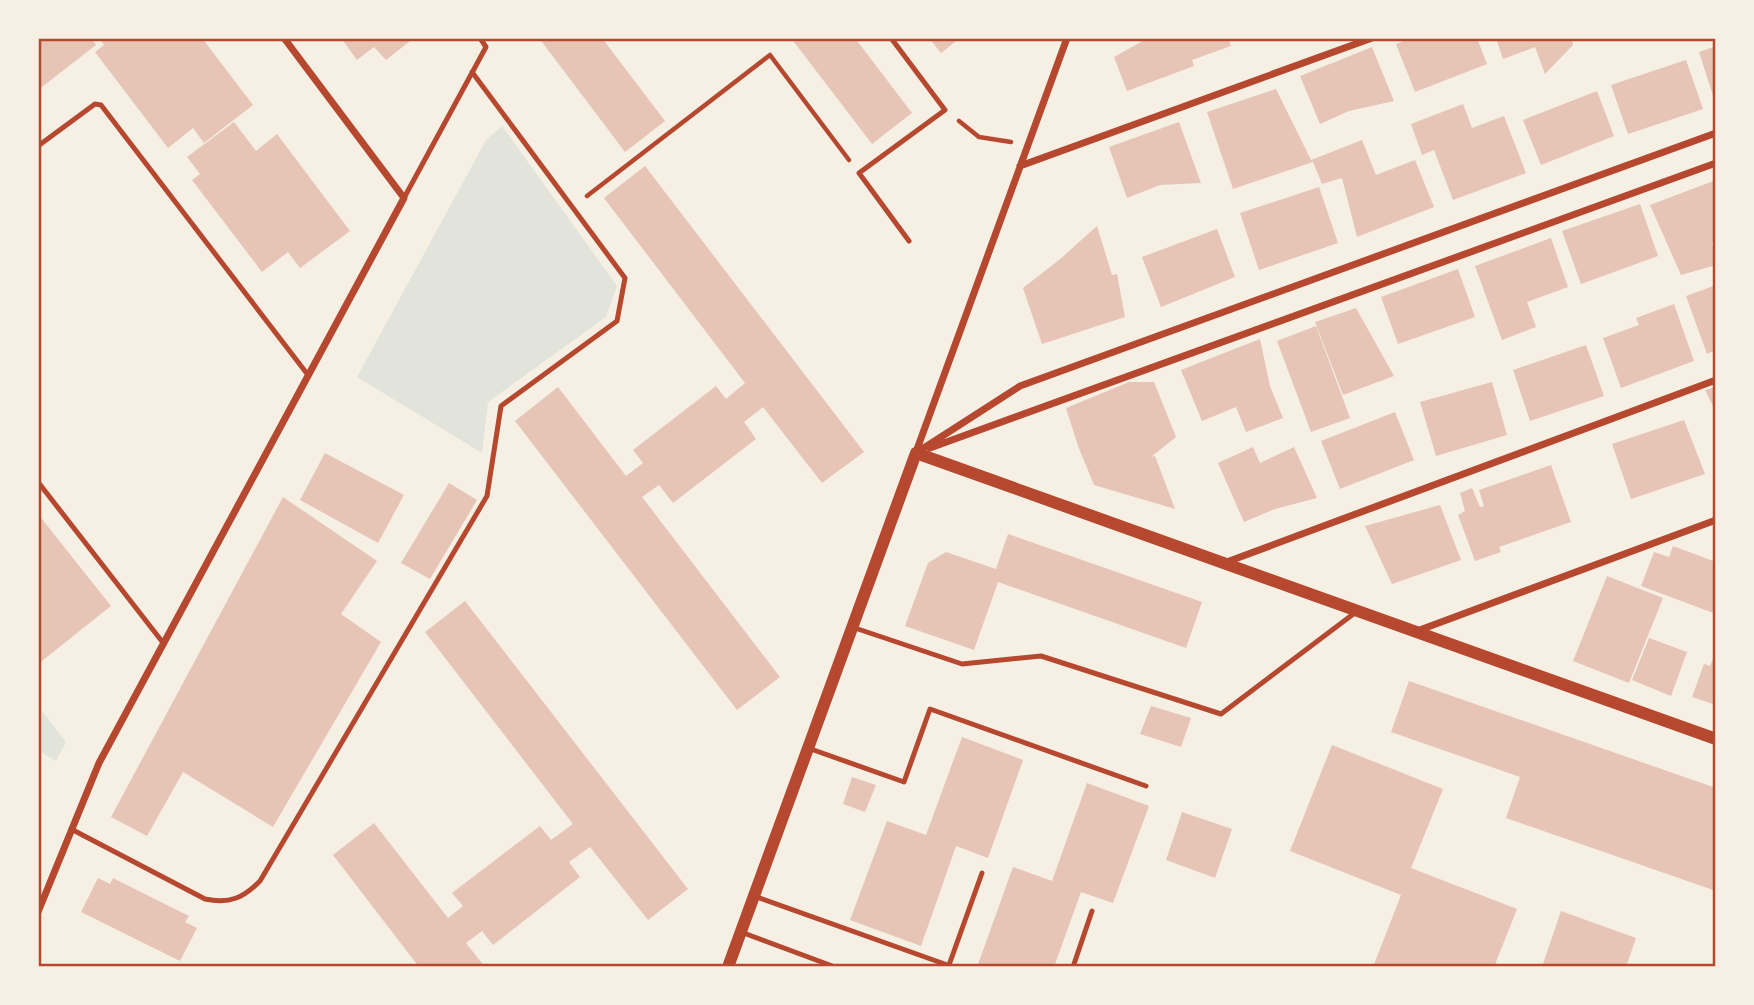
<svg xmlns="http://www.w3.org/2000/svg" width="1754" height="1005" viewBox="0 0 1754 1005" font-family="'PT Sans Narrow',sans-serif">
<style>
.green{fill:#e2e4dc}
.building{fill:#e6c5b7}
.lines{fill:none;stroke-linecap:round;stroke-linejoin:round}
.path{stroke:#b5482f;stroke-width:4.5}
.service{stroke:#b5482f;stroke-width:5}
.minor{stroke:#b5482f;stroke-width:7}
.tertiary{stroke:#b5482f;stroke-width:12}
.neatline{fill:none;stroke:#b5482f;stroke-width:2.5}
</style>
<rect width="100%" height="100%" fill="#f6efe4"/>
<path class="green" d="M502,126l115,160 -11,31 -118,85 -6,51 -125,-76 129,-237z
M39,707l27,35 -10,19 -17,-10z"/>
<path class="building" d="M38,38h53l5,7 -58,45z
M99,38h103l51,67 -49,38 -11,-15 -25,20 -73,-96 9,-7z
M341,38h73l-28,22 -12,-13 -17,13z
M539,38h63l63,83 -40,31z
M791,38h64l57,75 -40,31z
M929,38h31l-19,15z
M1148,38h80l3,8 -39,14 2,6 -67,25 -13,-34z
M1411,38h66l10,26 -72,28 -19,-48z
M1496,38h76l1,7 -28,29 -10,-27 -32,12z
M1716,46v55l-1,1 -16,-50z
M1372,47l22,54 -45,10 -29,13 -20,-48z
M1686,60l17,49 -75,25 -17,-49z
M1276,89l35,71 51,-20 14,35 39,-15 19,47 -77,30 -15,-59 -20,6 -9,-22 -80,27 -26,-77z
M1597,91l17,45 -73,29 -18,-45z
M1463,104l9,24 32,-12 22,57 -73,27 -19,-50 -12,5 -11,-31z
M234,122l22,29 21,-17 73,97 -50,37 -12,-16 -26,20 -70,-92 8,-6 -13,-17z
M1179,122l22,61 -41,2 -33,13 -18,-51z
M645,166l219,286 -42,31 -59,-76 -19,15 12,17 -83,64 -14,-18 -17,12 138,180 -43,33 -222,-289 43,-34 68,89 17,-13 -10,-13 83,-64 10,13 19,-16 -141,-185z
M1716,180v62l-4,1 4,10v12l-35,10 -31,-70z
M1319,187l19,56 -79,27 -19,-57z
M1640,204l18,52 -77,28 -19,-53z
M1097,226l15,49 5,-1 8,43 -83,27 -19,-56 36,-28z
M1217,229l18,48 -74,30 -19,-50z
M1551,238l17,49 -41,15 9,25 -34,13 -27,-74z
M1458,269l17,48 -77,27 -17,-47z
M1716,285v65l-9,4 -21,-58z
M1674,304l20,57 -73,27 -18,-50 36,-13 -3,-7z
M1356,308l38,68 -51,19 -28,-73z
M1316,326l34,92 -39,14 -34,-91z
M1260,339l10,47 13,32 -37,14 -10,-25 -34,14 -21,-51z
M1586,345l18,51 -74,25 -17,-51z
M1129,382h25l22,55 -25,20 4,-1 20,53 -81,-24 -16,-39 -12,-38z
M1492,382l15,53 -71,21 -16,-54z
M1716,387v25l-11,-22z
M1395,412l19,48 -74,29 -19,-48z
M1684,420l21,54 -74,25 -19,-55z
M1253,447l7,16 34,-16 23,51 -42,11 -31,13 -26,-59z
M325,453l79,42 -26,48 -78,-43z
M1551,465l20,57 -72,25 2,5 -26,9 -17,-46 7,-4 -5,-18 12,-5 8,19 4,-1 -5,-16z
M449,483l28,17 -47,79 -29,-16z
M283,497l94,64 -36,53 40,28 -108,185 -90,-55 -36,64 -36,-19z
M1440,505l21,55 -69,24 -27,-58z
M38,514l73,92 -73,58z
M1008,534l194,68 -16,46 -188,-66 -24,68 -69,-24 23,-63 18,-11 50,17z
M1673,546l43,16v52l-75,-28 13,-34 15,5z
M1607,576l56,22 -34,85 -56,-22z
M465,601l223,288 -40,31 -58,-73 -21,15 11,15 -87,68 -11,-14 -16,12 19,24h-66l-86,-112 41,-32 74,95 15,-12 -11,-13 88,-67 11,14 22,-16 -148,-192z
M1649,638l38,14 -16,44 -39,-16z
M1716,652v53l-24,-8 12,-33 6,2z
M1409,681l307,107v103l-210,-73 14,-41 -129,-45z
M1151,706l40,12 -10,29 -41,-13z
M962,737l61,23 -35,98 -32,-12 -35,100 -71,-26 37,-99 39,14z
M1332,745l111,44 -32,79 106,41 -23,58h-121l28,-72 -111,-44z
M852,777l24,8 -11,27 -22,-8z
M1087,783l62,23 -36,97 -32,-11 -27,75h-77l36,-100 39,14z
M1182,812l50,17 -17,49 -49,-18z
M98,878l12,6 3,-6 76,38 -4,6 12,6 -17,33 -99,-49z
M1561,911l75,27 -10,29h-84z"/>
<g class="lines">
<path class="path" d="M959,121l20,16 32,5
M587,196l183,-141 79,105"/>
<path class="service" d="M891,38l54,72 -86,63 50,68
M38,146l57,-42 6,1 207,270
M404,198l82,-151 -6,-9
M38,482l126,162
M852,627l110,37 79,-8 180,58 135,-102
M808,748l96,34 26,-73 216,77
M71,829l134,70c25,5 38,-1 55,-18l227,-385 14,-90 116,-85 8,-43 -153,-206
M754,896l199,71
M741,932l94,35
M949,965l33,-92
M1073,967l19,-56"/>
<path class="minor" d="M1020,166l352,-128
M930,448l786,-285
M916,452l151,-414
M916,453l104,-67 696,-253
M1224,563l492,-183
M1417,631l299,-111
M38,912l61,-149 305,-565 -120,-160"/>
<path class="tertiary" d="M728,967l188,-514 800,286"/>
</g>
<rect width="1754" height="1005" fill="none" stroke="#f6efe4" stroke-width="80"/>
<rect x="40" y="40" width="1674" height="925" class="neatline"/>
</svg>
